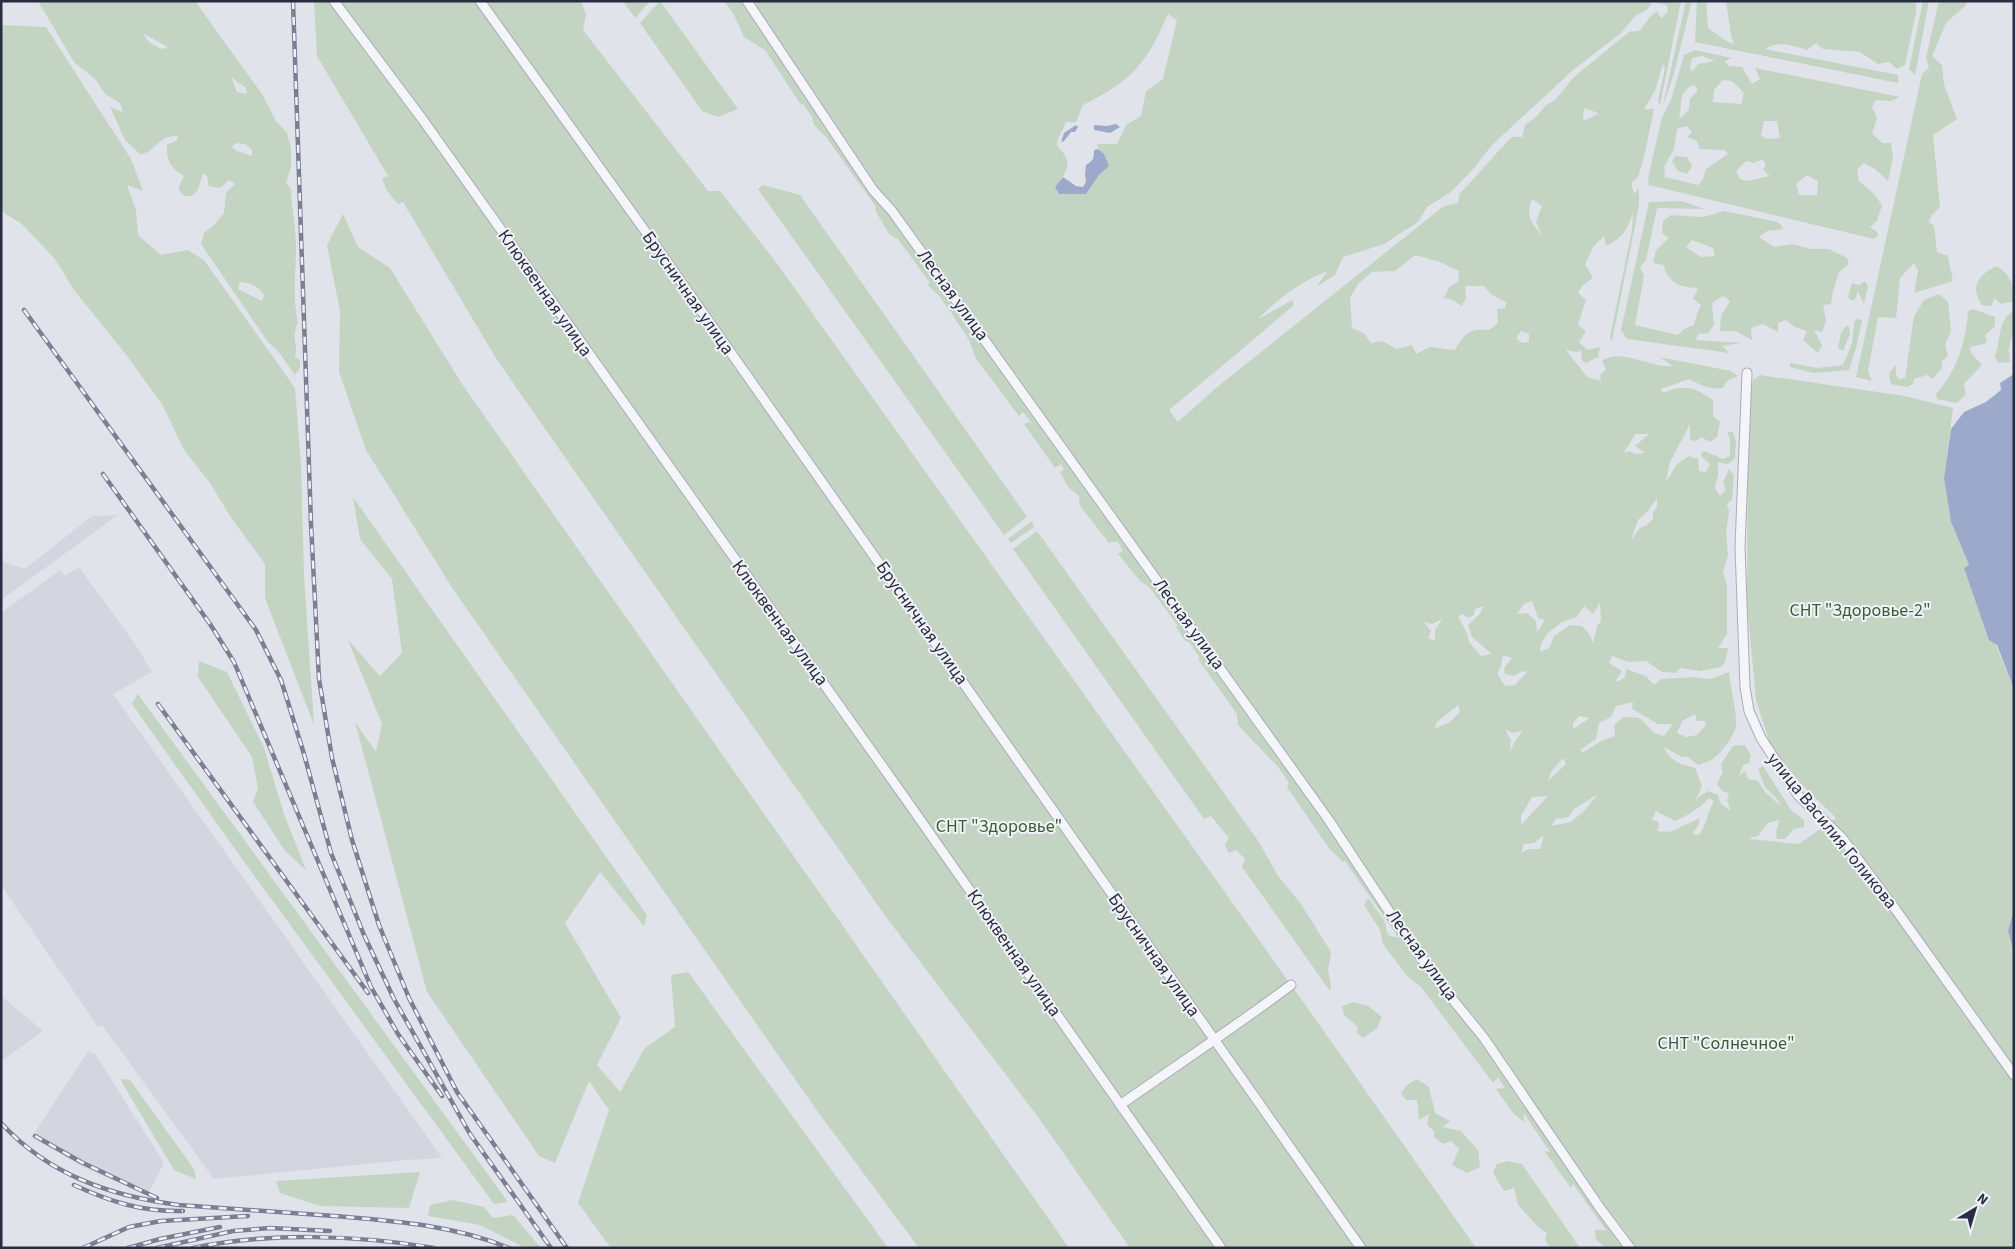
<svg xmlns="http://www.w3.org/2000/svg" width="2015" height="1249" viewBox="0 0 2015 1249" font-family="'Source Sans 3',sans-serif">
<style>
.built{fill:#d3d5df}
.green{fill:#c3d4c2;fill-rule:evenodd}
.water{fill:#9ca9ca}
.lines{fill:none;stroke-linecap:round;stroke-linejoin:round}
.minor-casing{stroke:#aaacb8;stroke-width:11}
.minor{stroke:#f4f5f8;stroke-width:9}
.rail-casing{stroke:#7b7f94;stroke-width:4.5}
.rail{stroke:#f1f2f7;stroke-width:2.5;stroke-dasharray:8;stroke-linecap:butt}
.labels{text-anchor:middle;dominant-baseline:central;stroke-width:4;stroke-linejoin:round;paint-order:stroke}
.street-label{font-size:18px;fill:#292d42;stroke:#f1f2f7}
.park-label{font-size:18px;fill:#375e37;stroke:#f1f2f7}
</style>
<rect width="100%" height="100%" fill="#e1e3ea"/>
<path class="built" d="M118,515l-117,85v-62l2,24 22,7 67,-53z
M79,567l58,80 15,25 -39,22 329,464 -36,2 -192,19 -112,-154 -4,2 -97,-142v-272l59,-43 5,6z
M1,996l42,35 -42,30z
M88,1051l7,3 69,109 -15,29 -28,-12 -2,3 -40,-18 -47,-28z"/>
<path class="green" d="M38,1h157l67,93 14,27 11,12 4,15v19l-5,16 5,6c1,20 5,40 5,59 0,28 -4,46 2,75 -8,16 1,20 -3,34l5,3v8l-5,7 -17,-24 -10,-9 -67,-98 3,-11 11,-9 9,-11 2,-20 9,-9 -6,-4 -9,8 -11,-2 -2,-10 -4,-3 -5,17 -6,6h-8l-6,-7 6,-13c-13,-8 -18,-15 -17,-31l10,-5 1,-4c-21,-1 -24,18 -38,18l-15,-14 -15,-33 13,5 -3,-9 -15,-9 -9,-14 -22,-18zM143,34h1l24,13 -6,2 -12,-6zM231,77l15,11 1,6 -10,-2zM236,143l9,1 7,6v6l-15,-5 -5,-4zM240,282c11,1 18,4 24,13l-2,6 -24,-12z
M314,1h267l5,13 -3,16 125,161h12l56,71 545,765 155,221h-346l-92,-131 -152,-200 -389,-557 -94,-158 -5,2 -11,-13 -5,-13 6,-2 -71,-120z
M623,1h27l-15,17z
M660,1l78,108 -20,8 -16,-6 -62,-88z
M724,1h929l-6,9 -12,6 -14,17 -48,37 -82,76 -16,21 -24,25 -24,15 -9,15 -34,22 -41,13 -8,18 -19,12 12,-16c-27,10 -50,28 -70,48l35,-19v6l-53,45 -71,59 9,12 39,-35 227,-181 14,-3 1,-9c19,-18 34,-39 53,-57h10l3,-12 11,-8 10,-12 9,-5 19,-23 55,-45 10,-1 11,-14 7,-6 4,7 7,-6 -1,-7 -11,-2 1,-2h24l-21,104 -2,-4 7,-33 -2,-4 -8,27 -11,18h10l-10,48 -6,20 -7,6 3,11 5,-6v18l-27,135 -2,-4 22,-107 1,-18c-6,18 -8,24 -27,34l-2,-10 -10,10 -9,18 8,14 -10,7 -5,8 8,7 -8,25 8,6 -7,11 8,8 13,-3 -2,10 -12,6 -5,-3 1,-9 -6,1 -10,-2 21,27 14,4 -1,-6 6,-6 -4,-8c20,-14 48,8 71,5l-14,-9 72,14 7,5 -10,4 -5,8c-13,2 -23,-3 -34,-9l-28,10 2,4c21,-9 31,-6 50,7v16l7,6 -3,15 -7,5 -9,-5 -4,4 -7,-1v-16l-20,38 -4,20 11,-18 12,-8 9,3 1,12 7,1 4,-8 -10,-9 4,-4 19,8 7,-3v-17l-3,-7h6l3,10 -1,16 -7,6 -10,-2v13l-3,13 5,8 6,-6 -3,-8 6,-13 5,6 -2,25 -5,4 2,7 -3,22 2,22 -5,17 4,13v49l-9,14h10l-3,14 -4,5 -21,4 -19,-3 -6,5 -13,-1 -16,-11 -18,1 -16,-6 -3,7 13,8 -7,11 10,-4 1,-9 20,7 8,9 7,-6 33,-2 17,2 18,-7c1,13 9,45 7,55 -3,10 -15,26 -23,32 -4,3 -10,4 -15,6l-10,-8h-6l-18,-10c5,14 18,18 31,21l7,18 -6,13 12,-8 10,4 3,9 10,7 -4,-10 2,-8 -7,-2 -5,-7 6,-12 -2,-8 12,-18 12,-1 6,11 -2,7 -6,2 -4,11 6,-5 3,8 10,2 8,12 15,13 -4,-7 -12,-12 -7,-18 5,-3 28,44 13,10v7l-10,2 -9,10h-8l-1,-7 4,-12 -12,3 -10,13 -9,2v1l50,5 37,-26 -35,-34 -30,-37 -15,-47 -9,-97 1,-203 5,-20 7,-5 145,21 48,12 -9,70 7,44 18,43 -5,3 50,121v220l-6,22 6,21v296h-409l-9,-9 -1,-9h11l-33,-46 -2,4 -27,-37 6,1 -26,-38v8l-10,-8 -18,-25 9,-1 -7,-11 -5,6 -72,-96 -15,-12 -23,-31 -3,-14 -16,-25 4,-7 16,22 4,15 11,3 -55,-78 -1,2 -15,-15 -41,-60 2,-4 -11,-16 -40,-42 -1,-11 -39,-55 2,-1 -11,-16 -4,-1 -9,-14 2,-1 -29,-39 -9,-6 -22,-27 5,-3 -6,-10 -8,2 -29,-37 -1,-10 -10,-8 -9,-16 4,-3 -3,-5 -6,4 -31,-44 5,-2 3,2 -9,-12 -4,4 -44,-59 -6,-17 -19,-29 -11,-15 -12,-12 3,-1 -32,-44 -9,-5 -14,-24 1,-3 -50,-70 -12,-12 -2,-8 -9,-13 -2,1 -36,-55 -21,-13 -11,-24zM1168,14l9,6 -14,59 -17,12 -5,25 -15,9 -9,19h-20c1,7 9,14 12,22l-10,9 -13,19 -31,-7c13,-17 19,-25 2,-41l1,-7 8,-17h10l7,-17c30,-15 53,-29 70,-60 6,-10 10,-21 15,-31zM1584,108l14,5v1l-15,7zM1532,199l10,7 -6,16 6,13c-10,-10 -17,-21 -10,-36zM1415,255l25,7 19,9 -1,11 -9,5 -5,11 7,1 11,7 4,-8 -1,-12h19l8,9 14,7 -1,6 -8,1 1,14 -9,7c-20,-1 -24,3 -34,20l-25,-3 -14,7 -4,-9 -15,4 -15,-8 -11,2 -7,-10 -12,-5 -2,-30 8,-14 14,-12 23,-1zM1521,331l8,3v8l-7,1 -6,-5zM1635,434h14l-14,12 10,7 -11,1 -4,-3 -6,2zM1657,498v8l-4,7v6l-6,6 -7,3 -9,12 7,-20 9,-8zM1532,601l6,17 7,2 -8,12 -1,-11 -9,-8 -10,1 7,-10zM1600,603l1,18 -4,5 -4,17 -3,-8 -8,-9 -12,-1 -16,11 -5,12 -9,4 1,-8 6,-10 15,-12 15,-5 7,-11 9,8zM1484,606l-5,9 -11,10 4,12 20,17 -11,2 -12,-14 -2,-9 -9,-16 4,-3 6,4 6,-3 1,-6zM1442,619l-7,11v11l-7,-3 3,-7 -7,-9 8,2zM1503,655l9,3 -8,10 1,6 9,2 8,-5 5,1 -12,13 -10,1 -8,-13 4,-6zM1633,702l-1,7 26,15h15l-9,12 -10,-3 -14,-15 -16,-1 -10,8 1,11 -12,4 -21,13 -2,-3 16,-11 3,-16 12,-6 5,-11zM1458,705l2,7 -10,10 -16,7 3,-7zM1695,714l2,7h9l-1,5 -8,9 -11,2 -9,-4 5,-12zM1579,716l11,2 -17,11v-6zM1505,729l7,4 11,-2 -8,10 -5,11 1,-12zM1563,758l3,6 -18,17 3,-9zM1598,794l-13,16 -14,12 -20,4 5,-7 13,-2 5,-8zM1548,796l-27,29v-9l11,-19zM1709,798l5,3c-7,12 -7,23 -15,34l-7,-1 6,-8 2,-8 -30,14 -13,-1 2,-4 -1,-6 -6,-1 4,-9 19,10c13,-6 24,-12 34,-23zM1544,835l-4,14h-11l-8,4 3,-9 10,-1z
M1686,1h6l-19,76 -10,28z
M1697,1h9l2,27 20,14 6,2 -3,-8 -5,-35h190v11l-11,53 -8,4 -8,-7 -11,2 -18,-12 -37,-3 -7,-6 -9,7c-14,-4 -28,-10 -42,-1l133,26v8l-203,-41z
M1923,1h6l-14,74 -6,-6z
M1939,1h28l-1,4 -20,18 -14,33 10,9 2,20 13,34 -24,16 7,72 -8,8 -3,7 5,4 3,26 11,4 5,25 -39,12 4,-22 -4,-8 -14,15 -4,40 -18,-1 -10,54 4,10 -16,-4 66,-303 7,-6 -3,-11z
M1,25l45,2 85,132 12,32 -16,-6 9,25 2,25 23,20 27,-5 16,10 91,128 6,77 3,111 10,149 -49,-127v-34l-33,-45 -22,-36 -26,-33 -21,-44 -35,-49 -54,-67 -19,-31 -33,-35 -18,-11 -3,-4z
M1695,50l37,8 -7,3 3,5 14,1 10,17 8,-5 -5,-11 145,29 -9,4 -15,-1 -4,7 5,11 -5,16 11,9h8l2,15 -5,23 -13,-12 -11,-6 -7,6 2,12 15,13 8,11 -5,16 -7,6 9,7 -5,5 -225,-54 -1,-7 14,-61 9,-17 13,-45zM1702,56l13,5 -17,3 -6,8 -2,-5 2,-9zM1723,80l9,1 12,12 -3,11 -28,-2 1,-12zM1694,85l4,5 -8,9 -1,11 -10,9c4,-15 -2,-27 15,-34zM1764,121h13l3,17 -13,1 -6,-4zM1687,126l5,6 -5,5 10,4 3,8 25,1 3,4 -22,15 -3,10 -5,6 -33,-8 -1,-10 10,-18 3,-20zM1763,159l3,6 -3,5 7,6 -23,5 -7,-2 -4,-8 10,-10 8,2zM1807,175l11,6 -1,14h-18l-3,-11z
M1675,156l12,1 5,9 -5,8 -9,-3 -6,-9z
M763,185l37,10 227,322 -23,18 -246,-346z
M1682,201l22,8 -47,-1 -11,52 -6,7 4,9 -9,49 43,10 6,-6 10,-4 3,-11 4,-9 -8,-6 5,-11c-19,-1 -28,-4 -35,-23l-10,-2 3,-13 13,-12 -7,-5 1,-12 8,-6 32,2 21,-6 54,11 6,7 -17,2 -8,6 15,10 18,-3 19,5h18l18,9 2,6 -10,8 -6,19 -2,13 -8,1 3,16 -4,11 -8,-2 8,15 -4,8 -15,-13 4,-9 -12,-4 -9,-7 -8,3v9l-15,-8 -12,4 1,12 -16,-9h-16l1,-15 9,-15 -7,-5 -11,7 2,22 -6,8 -10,1 -2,6 45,3 -19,3 7,7 -102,-14 -6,-9 28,-128zM1692,240l21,8 2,8 -14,1 -15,-10z
M343,214l15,33 32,21 72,116 607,864h-150l-104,-140 -362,-519 -87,-139 -27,-78 1,-61 -13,-66z
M1997,266c13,9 17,18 17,33l-3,3 -10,2 -7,-6 -2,8 -10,-1c-13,-19 -3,-31 15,-39z
M1865,281l3,5 -4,18 -6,-13 -3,9h-5l-2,-3 4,-14 7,2z
M1939,294l9,8 3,29 -6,14 3,11 -6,5v7l-10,11 -5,-4 -13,4 -1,5 -6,3 -16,-3 -2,-11 7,-8v10l3,4 6,-1 9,-62 10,-16z
M1973,309l22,8v9l-10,9 2,8 -17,4 1,6 11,12 -18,19 2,10 -9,9 -20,-4 -1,-5c21,-22 30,-54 32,-83z
M2014,311v29l-2,-5 -3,14 1,13 -12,1 -3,-7c6,-15 2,-37 19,-45z
M1855,319l7,1 -5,25 -8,25 -36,3 -23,-6v-4l27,5 26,-3 9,-22z
M1846,326h3l1,8 -7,17 -5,-3 3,-15z
M353,497l294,418 -3,11 -44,-54 -35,51 56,95 -24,47 23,27 25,-44 30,-21 -4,-52 17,-3 200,276h-277l-33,-45 31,-93 -20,-29 -34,82 -16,-7 -112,-164 -72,-270 21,30 6,-28 -34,-84 32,36 22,-23 -10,-74 -32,-40z
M1032,521l2,6 -23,16 -3,-4z
M1037,531l222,311 19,34 23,28 30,48 -3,18 3,15 -1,6 -88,-124 3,-8 -9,-9 -7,3 -4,-8 4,-7 -18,-22 -7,3 -191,-270z
M199,661l28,11 37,76 20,66 22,56 -21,-19 -32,-49 5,-14 -6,-31 -54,-80z
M138,694l13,18 357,490 -14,2 -254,-348 -108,-152z
M1353,1002l15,4 14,11 -5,11 -14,10 -6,-5 1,-6 -14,-12 -2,-9z
M120,1079l10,1 64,89 2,10 -22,-9z
M1417,1079l12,8 6,26 15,8 -7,6 18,4 17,19 2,17 -13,6 -15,-8 7,-16 -8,-8 -8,3 -9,-7v-6l-7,-6 2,-11 -10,6 -2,-20h-11l-5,-7 7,-9z
M1508,1161l14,3 58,84h-30l-5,-9 2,-6 -8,-5 -21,-23 -4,-17 -10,3 -11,-18 4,-9z
M420,1172l-11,36 -89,-2 -40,-13 -4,-12z
M453,1200l31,7 9,11 20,-3 28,33h-16l-45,-23 -52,-9 2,-11z"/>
<path class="water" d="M1116,124l4,3 -10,6 -16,-3v-5l13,1z
M1076,125l2,2 -3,5h-4l-7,9 -3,1 3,-9z
M1098,149l6,5 5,12 -10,9 -13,19h-27l-4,-7 8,-10 13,9 7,1 3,-5 -1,-8 1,-9c7,-4 8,-6 8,-15z
M2014,374v315l-17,-44 -8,-5 -25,-72 5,-3 -18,-43 -7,-44 7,-49 13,-17 22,-10 15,-12 -1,-7z
M2014,909v43l-6,-21z"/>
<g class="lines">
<defs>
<path id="minor" d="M334,1l89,119 477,671 321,457
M480,1l173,241 708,1006
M747,1l126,189 19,21 436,608 72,109 41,57 43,53 116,170 30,40
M1747,373l-7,174 5,140 4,24 12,27 37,57 44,43 54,72 118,165
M1120,1105c57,-40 115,-78 171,-120"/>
</defs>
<use href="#minor" class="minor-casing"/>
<use href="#minor" class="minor"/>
<defs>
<path id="rail" d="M293,1l18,523 8,155 13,79 20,82 27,85 30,73 48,94 110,156
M24,310l232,320 25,50 23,74 27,99 33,82 30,64 76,135 81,114
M103,474l107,150 24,38 137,325 27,47 44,62
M158,704l210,289
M1,1123c48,52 109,73 178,82 51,4 103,7 155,11 59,5 120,9 175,32
M35,1136l46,26 76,36
M74,1185c37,17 68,27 109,26
M83,1248l46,-21 32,-6 87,-5
M128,1248l32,-9 60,-12
M157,1248l76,-17 37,-3 60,3
M193,1248c73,-16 167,-13 241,0"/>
</defs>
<use href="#rail" class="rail-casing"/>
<use href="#rail" class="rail"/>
</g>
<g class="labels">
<g class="street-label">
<text transform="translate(545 293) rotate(55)">Клюквенная улица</text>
<text transform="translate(688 293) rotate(55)">Брусничная улица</text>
<text transform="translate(953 295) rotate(54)">Лесная улица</text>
<text transform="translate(780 623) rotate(54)">Клюквенная улица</text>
<text transform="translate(922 623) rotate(55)">Брусничная улица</text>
<text transform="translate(1189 624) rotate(54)">Лесная улица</text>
<text transform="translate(1832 831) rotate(51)">улица Василия Голикова</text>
<text transform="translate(1014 953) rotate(55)">Клюквенная улица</text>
<text transform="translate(1154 955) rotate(55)">Брусничная улица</text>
<text transform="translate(1422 955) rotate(54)">Лесная улица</text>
</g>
<g class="park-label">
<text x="1860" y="610">СНТ "Здоровье-2"</text>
<text x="999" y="826">СНТ "Здоровье"</text>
<text x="1726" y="1043">СНТ "Солнечное"</text>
</g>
</g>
<rect width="2015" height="1249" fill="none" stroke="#292d42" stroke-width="5"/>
<g transform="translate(1975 1209) rotate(38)" stroke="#f1f2f7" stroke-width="4" paint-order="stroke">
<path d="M0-4L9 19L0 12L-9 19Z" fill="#292d42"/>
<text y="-8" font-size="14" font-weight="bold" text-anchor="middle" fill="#292d42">N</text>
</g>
</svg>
